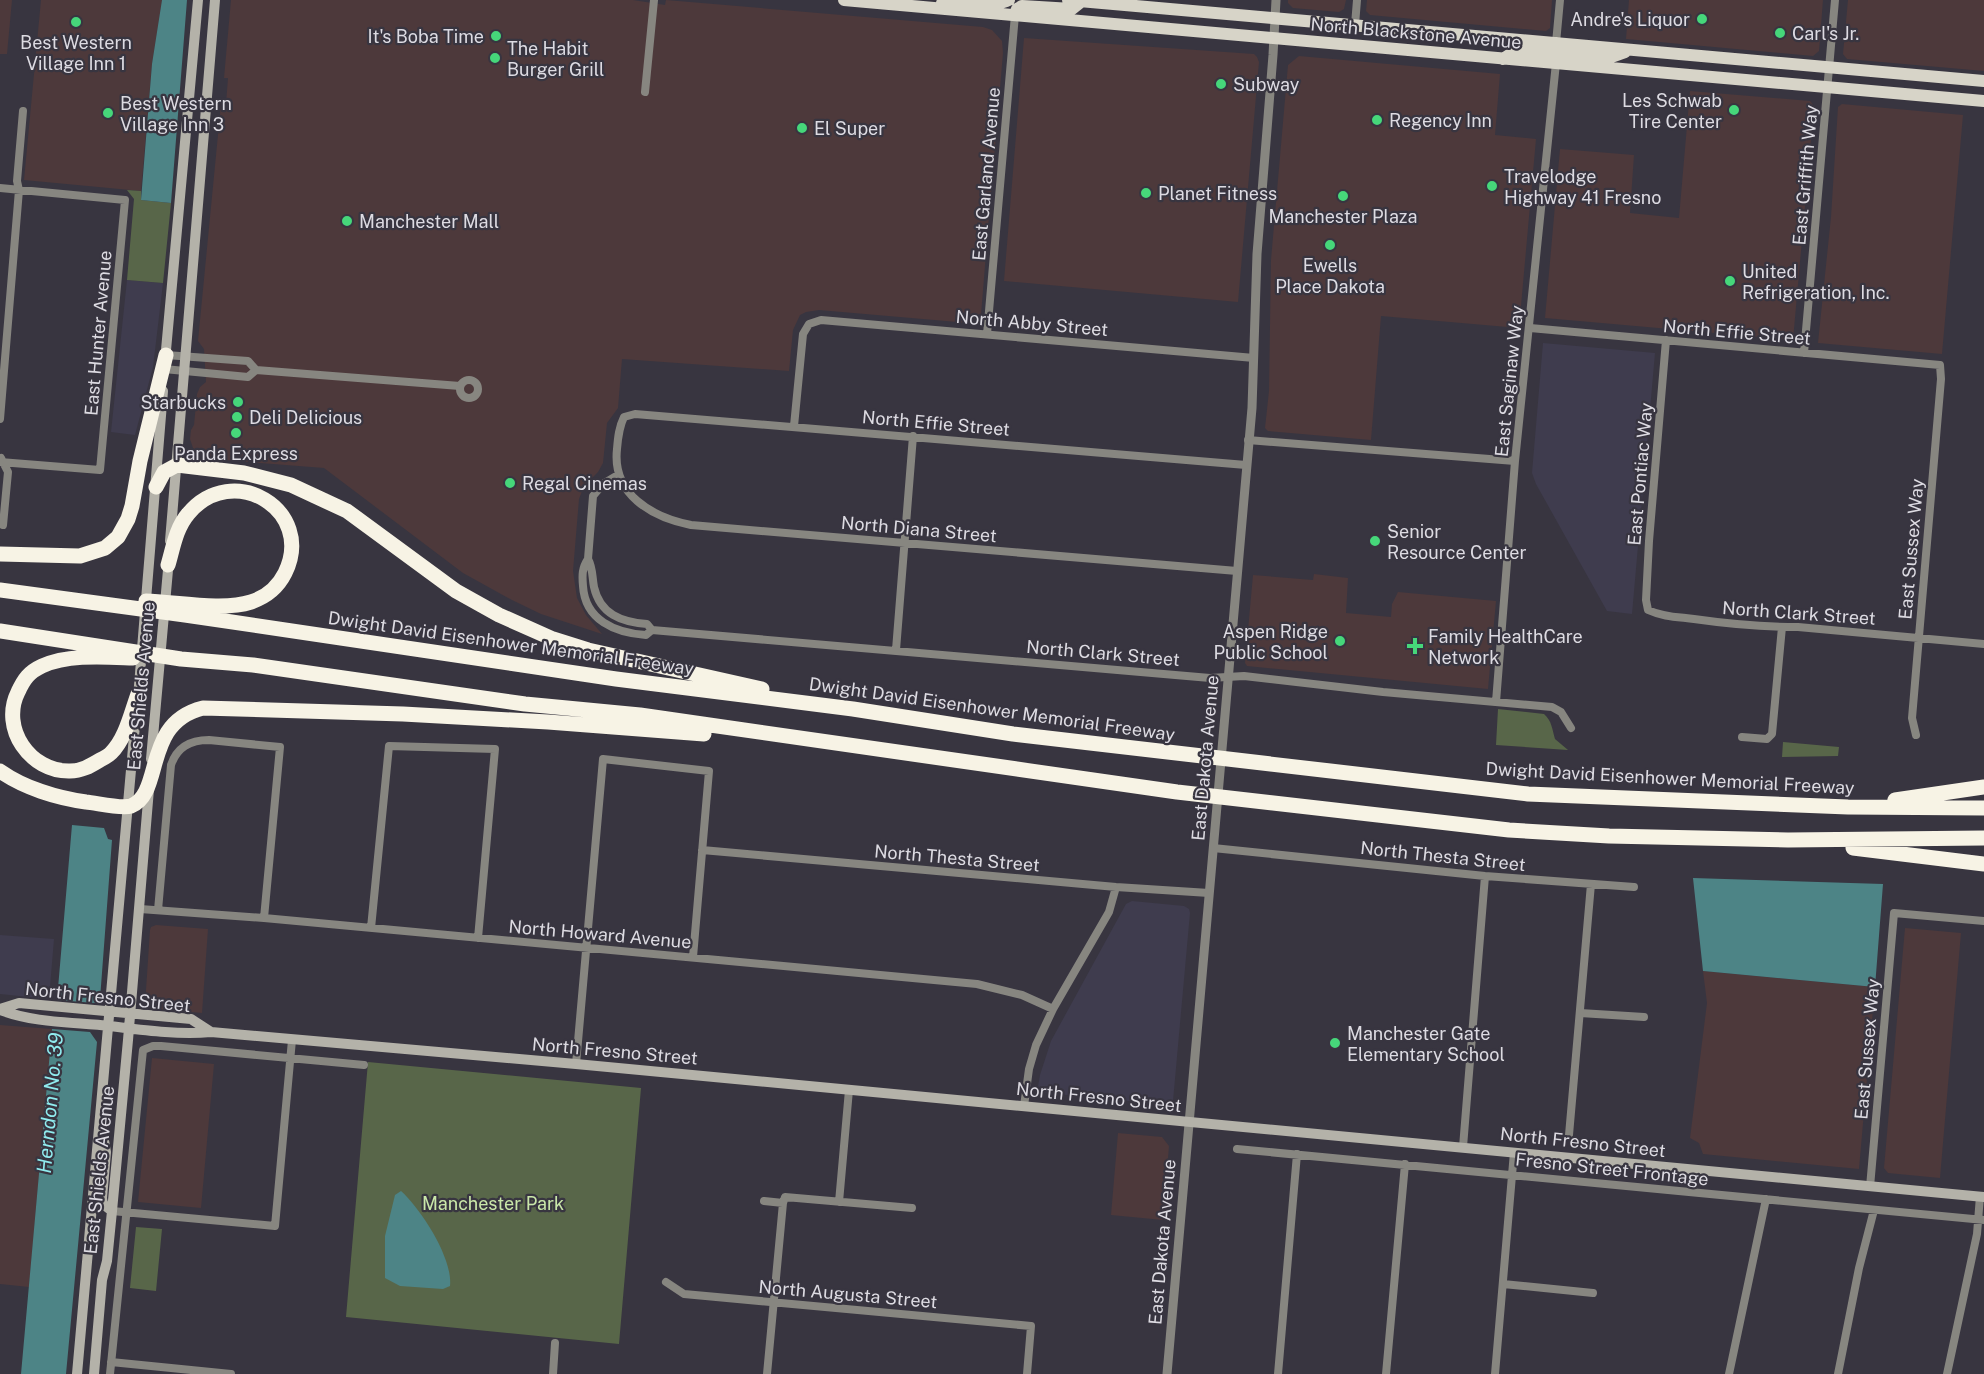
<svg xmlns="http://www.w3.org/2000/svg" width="1984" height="1374" viewBox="0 0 1984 1374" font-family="'Public Sans',sans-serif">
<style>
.commercial{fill:#4d393b}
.industrial{fill:#3f3c4e}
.green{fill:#586649}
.water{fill:#4d8486}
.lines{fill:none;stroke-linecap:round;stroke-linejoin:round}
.minor{stroke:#878680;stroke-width:8}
.tertiary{stroke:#878680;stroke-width:9}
.secondary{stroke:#b4b2a9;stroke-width:10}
.primary{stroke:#d7d4c8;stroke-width:12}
.motorway{stroke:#f7f3e5;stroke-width:15}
.poi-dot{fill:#46d77a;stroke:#383540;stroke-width:2}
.labels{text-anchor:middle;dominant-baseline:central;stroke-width:4.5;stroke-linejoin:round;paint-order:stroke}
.poi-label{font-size:18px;fill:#dddbe2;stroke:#383540;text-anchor:start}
.street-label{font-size:18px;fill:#dddbe2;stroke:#383540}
.park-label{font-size:18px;fill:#cae7a9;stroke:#383540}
.water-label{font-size:20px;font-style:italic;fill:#90ecef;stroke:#383540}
</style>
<rect width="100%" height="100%" fill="#383540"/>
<path class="commercial" d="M0,0h12l-5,54h-7z
M41,0h121l-10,64 -11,127 -117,-11z
M231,0h402l32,5 1,-5 317,27 9,3 10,11 1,12 -15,175 -4,3 -1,18 3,4 -5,62 -12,8 -150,-13 -13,2 -6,3 -7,15 -4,41 -167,-12 -4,49 -11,15 -4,40 -5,9 -14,14 -5,13 -6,72 4,27 9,17 16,19 -61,-20 -29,-14 -49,-27 -139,-105 -113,-9 -13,-6 -5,-5 -3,-9 1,-9 3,-5 3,-31 3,-7 6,-5 -2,-33 -6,-8 23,-237h5l2,-26h-4z
M1288,0h58l-2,9 -5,3 -46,-4 -5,-5z
M1367,0h185l-2,28 -4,3 -176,-16 -4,-4z
M1629,0h194l-4,51 -6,5 -187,-17z
M1848,0h136v71l-137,-12 -4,-5z
M1024,38l230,16 3,3 2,5 -21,240 -234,-21z
M1299,56l201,18 -5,61 41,4 -17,189 -138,-12 -10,124 -103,-9 -3,-3 4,-37 2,-131 17,-195z
M1690,91l120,10 4,5 -21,234 -248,-22 15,-169 74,6 -4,58 49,5z
M1842,104l121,11 -21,239 -124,-11 13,-126 7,-110z
M1314,574l34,4 -2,35 45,4 1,-13 6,-12 98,9 -8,88 -241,-23 -2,-3 8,-88 60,5z
M156,925l52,4 -6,84 -53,-5 -4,-3 5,-75 1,-3z
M1905,928l56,5 -21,245 -52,-5 -4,-5z
M1703,971l172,16 -16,182 -156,-15 -4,-11 -9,-5 17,-135z
M0,1025l52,4 -23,258 -29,-3z
M152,1058l62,6 -13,144 -63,-6z
M1118,1133l44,4 7,9 -6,74 -52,-5z"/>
<path class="industrial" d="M127,280l36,3 -10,84 -18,68 -24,-3z
M1543,343l112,10 -23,261 -25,-3 -71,-127 -4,-11z
M1132,901l52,5 5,3 1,4 -17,188 -5,4 -131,-13 3,-17 11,-34 75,-137z
M0,935l54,4 -5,60 -49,-5z"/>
<path class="green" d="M127,190l14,1v9l30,3 -8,80 -36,-3 7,-81z
M1498,709l46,5c8,7 8,15 11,25l13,11 -72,-5z
M1783,742l56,5 -1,9 -56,1z
M368,1062l273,26 -22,256 -273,-27z
M136,1227l26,2 -6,62 -26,-3z"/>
<path class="water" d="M162,0h25l-16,203 -30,-3 11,-136z
M72,825l32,3 4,11 4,1 -12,159 -5,4 -38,-3z
M1693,878l190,6 -8,103 -172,-16z
M52,1029l38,3 7,10 -31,332h-45z
M401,1191c20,18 52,67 49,95l-7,3 -43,-3 -15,-8v-42l10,-41z"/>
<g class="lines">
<path class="minor" d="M1355,25l2,-25
M1556,43l4,-43
M645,92l9,-92
M0,188l125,12 -25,270 -100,-8
M1530,328l410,37 1,14 -29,339 4,17
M987,334l28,-319
M1666,340l-17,201 -3,59 2,10c15,7 31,7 46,9 35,5 69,8 104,8l186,17
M1804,353l31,-353
M166,355l82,6 8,9
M164,369l84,8 8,-7 204,16
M460 389a9 9 0 1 1 18 0a9 9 0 1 1-18 0Z
M0,419l19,-229 -2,-9 6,-70
M794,426l9,-92 6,-10 12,-4 433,38
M1248,440l267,21
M1,458l7,14 -5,53
M588,559c5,9 4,18 6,28 6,27 27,35 53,37l5,6 -6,5c-31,-2 -61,-15 -63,-49 -1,-11 -1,-18 5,-27z
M588,559l5,-63 10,-12 15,-9
M1237,571l-546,-46c-40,-8 -79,-31 -74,-76 1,-12 2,-22 7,-32l11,-3 611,51
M652,630l558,48 34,-2 139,16 169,15 9,5 10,16
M896,650l17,-214
M1496,702l19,-241 41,-398
M1742,737l25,2 5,-5 10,-107
M1213,848l272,28 149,11
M702,850l414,37 93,6
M140,909l124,9 713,66 45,11 31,14
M158,910l13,-145c6,-18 19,-25 38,-25l71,7 -16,171
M371,928l18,-182 106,3 -17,189
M1580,1013l64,4
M576,1064l27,-305 106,12 -16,186
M1024,1106l5,-37 7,-24 17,-36 56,-97 7,-25
M1569,1135l22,-251
M1463,1147l22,-271
M1237,1149l747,71
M1870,1187l24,-274 90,8
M764,1201l19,2 2,-6 127,11
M839,1202l10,-112
M112,1211l163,15 17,-186
M666,1282l18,12 347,32 -4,48
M1503,1284l90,9
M111,1362l120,12
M110,1374l33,-324 10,-4h8l203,19
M553,1374l2,-31
M767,1374l16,-171
M1278,1374l19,-220
M1386,1374l19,-210
M1495,1374l19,-222
M1729,1374l37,-175
M1838,1374l21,-106 15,-58
M1947,1374l30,-140 3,-38"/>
<path class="tertiary" d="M1167,1374l85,-966 5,-154 16,-199 3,-55"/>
<path class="secondary" d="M165,361l33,-361
M170,541l45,-541
M138,698l25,-307
M151,759l18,-200
M0,1009l19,-6 172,16 20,13
M0,1010c34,13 73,12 110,16 33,4 67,9 101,6l365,32 1408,133
M103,1135l3,17 -4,46 1,6 9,7
M77,1374l59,-660
M94,1374l8,-94 5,-19 5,-50 16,-171 21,-251"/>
<path class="primary" d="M844,0l1140,101
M1068,0l916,81
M942,3c17,-2 54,5 67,-3
M1015,15l2,-6 5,-3 50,3 10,-8
M1503,59l12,-8 35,1 5,-3 1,-6
M1556,63l3,-6 5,-2 47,2 14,-5"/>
<path class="motorway" d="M156,487l8,-15 13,-7 67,8 47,12 56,26 109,80 43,24 54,24 35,11 174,39
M0,554l80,2 25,-8 13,-11 10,-18 4,-13 8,-45 26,-106
M0,590l185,25 431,64 237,30 160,25 515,60 320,13 136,1
M146,601c31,1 77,10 105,1 15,-5 27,-15 34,-29 31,-63 -53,-113 -97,-59 -12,14 -15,34 -20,51
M0,631l181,28 72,6 272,39 115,11 537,77 332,38 100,6 179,4 196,-2
M133,658c-28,-1 -65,-4 -91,8 -13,6 -18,13 -24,26 -18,36 12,80 52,79 12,0 20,-5 30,-11 4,-2 8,-4 11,-7 15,-15 20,-40 27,-59
M0,771c24,17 57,27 86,31 11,1 35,7 45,4 33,-13 11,-83 72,-98l200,6 145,8 156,12
M1895,800l89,-13
M1853,848l131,16"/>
</g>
<g class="poi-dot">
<circle cx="1702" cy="19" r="6"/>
<circle cx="76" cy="22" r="6"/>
<circle cx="1780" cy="33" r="6"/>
<circle cx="496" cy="36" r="6"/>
<circle cx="495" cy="58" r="6"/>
<circle cx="1221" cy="84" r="6"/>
<circle cx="1734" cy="110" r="6"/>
<circle cx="108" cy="113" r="6"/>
<circle cx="1377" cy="120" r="6"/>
<circle cx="802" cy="128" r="6"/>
<circle cx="1492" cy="186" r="6"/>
<circle cx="1146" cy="193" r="6"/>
<circle cx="1343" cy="196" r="6"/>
<circle cx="347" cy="221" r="6"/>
<circle cx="1330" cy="245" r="6"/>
<circle cx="1730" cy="281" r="6"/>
<circle cx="238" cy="402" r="6"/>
<circle cx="237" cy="417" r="6"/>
<circle cx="236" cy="433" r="6"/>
<circle cx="510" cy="483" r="6"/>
<circle cx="1375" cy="541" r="6"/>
<circle cx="1340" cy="641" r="6"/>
<path d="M1412 637h6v6h6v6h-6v6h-6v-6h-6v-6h6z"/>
<circle cx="1335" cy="1043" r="6"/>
</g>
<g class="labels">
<g class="poi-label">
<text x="1690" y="19" text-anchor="end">Andre's Liquor</text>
<text x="1792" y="33">Carl's Jr.</text>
<text x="484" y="36" text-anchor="end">It's Boba Time</text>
<text x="76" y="42" text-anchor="middle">Best Western<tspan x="76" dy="21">Village Inn 1</tspan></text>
<text x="507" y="48">The Habit<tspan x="507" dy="21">Burger Grill</tspan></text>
<text x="1233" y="84">Subway</text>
<text x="1722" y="100" text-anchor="end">Les Schwab<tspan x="1722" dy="21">Tire Center</tspan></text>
<text x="120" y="103">Best Western<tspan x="120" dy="21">Village Inn 3</tspan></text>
<text x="1389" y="120">Regency Inn</text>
<text x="814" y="128">El Super</text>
<text x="1504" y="176">Travelodge<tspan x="1504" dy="21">Highway 41 Fresno</tspan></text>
<text x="1158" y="193">Planet Fitness</text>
<text x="1343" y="216" text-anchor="middle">Manchester Plaza</text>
<text x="359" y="221">Manchester Mall</text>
<text x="1330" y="265" text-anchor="middle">Ewells<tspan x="1330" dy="21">Place Dakota</tspan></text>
<text x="1742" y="271">United<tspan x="1742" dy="21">Refrigeration, Inc.</tspan></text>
<text x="226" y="402" text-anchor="end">Starbucks</text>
<text x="249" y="417">Deli Delicious</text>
<text x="236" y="453" text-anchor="middle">Panda Express</text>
<text x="522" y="483">Regal Cinemas</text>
<text x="1387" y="531">Senior<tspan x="1387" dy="21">Resource Center</tspan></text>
<text x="1328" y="631" text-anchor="end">Aspen Ridge<tspan x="1328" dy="21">Public School</tspan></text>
<text x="1428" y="636">Family HealthCare<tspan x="1428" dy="21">Network</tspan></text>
<text x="1347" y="1033">Manchester Gate<tspan x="1347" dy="21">Elementary School</tspan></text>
</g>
<g class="street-label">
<text transform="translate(1416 33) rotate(5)">North Blackstone Avenue</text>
<text transform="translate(986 174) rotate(-85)">East Garland Avenue</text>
<text transform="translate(1805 175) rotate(-85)">East Griffith Way</text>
<text transform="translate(1032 323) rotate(5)">North Abby Street</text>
<text transform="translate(1737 332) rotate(5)">North Effie Street</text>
<text transform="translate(98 333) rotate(-85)">East Hunter Avenue</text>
<text transform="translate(1509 381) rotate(-84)">East Saginaw Way</text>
<text transform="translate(936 423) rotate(5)">North Effie Street</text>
<text transform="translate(1640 474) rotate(-85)">East Pontiac Way</text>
<text transform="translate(919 529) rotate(5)">North Diana Street</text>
<text transform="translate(1911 549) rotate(-85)">East Sussex Way</text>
<text transform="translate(1799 613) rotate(4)">North Clark Street</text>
<text transform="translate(511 643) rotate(8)">Dwight David Eisenhower Memorial Freeway</text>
<text transform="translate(1103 653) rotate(5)">North Clark Street</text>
<text transform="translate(141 686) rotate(-85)">East Shields Avenue</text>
<text transform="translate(992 709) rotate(8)">Dwight David Eisenhower Memorial Freeway</text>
<text transform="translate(1205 758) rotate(-85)">East Dakota Avenue</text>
<text transform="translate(1670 778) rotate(3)">Dwight David Eisenhower Memorial Freeway</text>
<text transform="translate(1443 856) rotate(6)">North Thesta Street</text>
<text transform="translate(957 858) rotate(5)">North Thesta Street</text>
<text transform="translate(600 934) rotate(5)">North Howard Avenue</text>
<text transform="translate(108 997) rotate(6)">North Fresno Street</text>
<text transform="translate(1867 1049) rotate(-85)">East Sussex Way</text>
<text transform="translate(615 1051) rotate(5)">North Fresno Street</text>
<text transform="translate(1099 1097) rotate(6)">North Fresno Street</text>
<text transform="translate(1583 1142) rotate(6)">North Fresno Street</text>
<text transform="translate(1612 1169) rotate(6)">Fresno Street Frontage</text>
<text transform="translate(99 1170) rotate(-84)">East Shields Avenue</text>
<text transform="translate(1162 1242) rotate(-85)">East Dakota Avenue</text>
<text transform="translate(848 1294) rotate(5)">North Augusta Street</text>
</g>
<g class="park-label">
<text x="493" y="1203">Manchester Park</text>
</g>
<g class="water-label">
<text transform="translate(50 1103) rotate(-85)">Herndon No. 39</text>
</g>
</g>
</svg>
